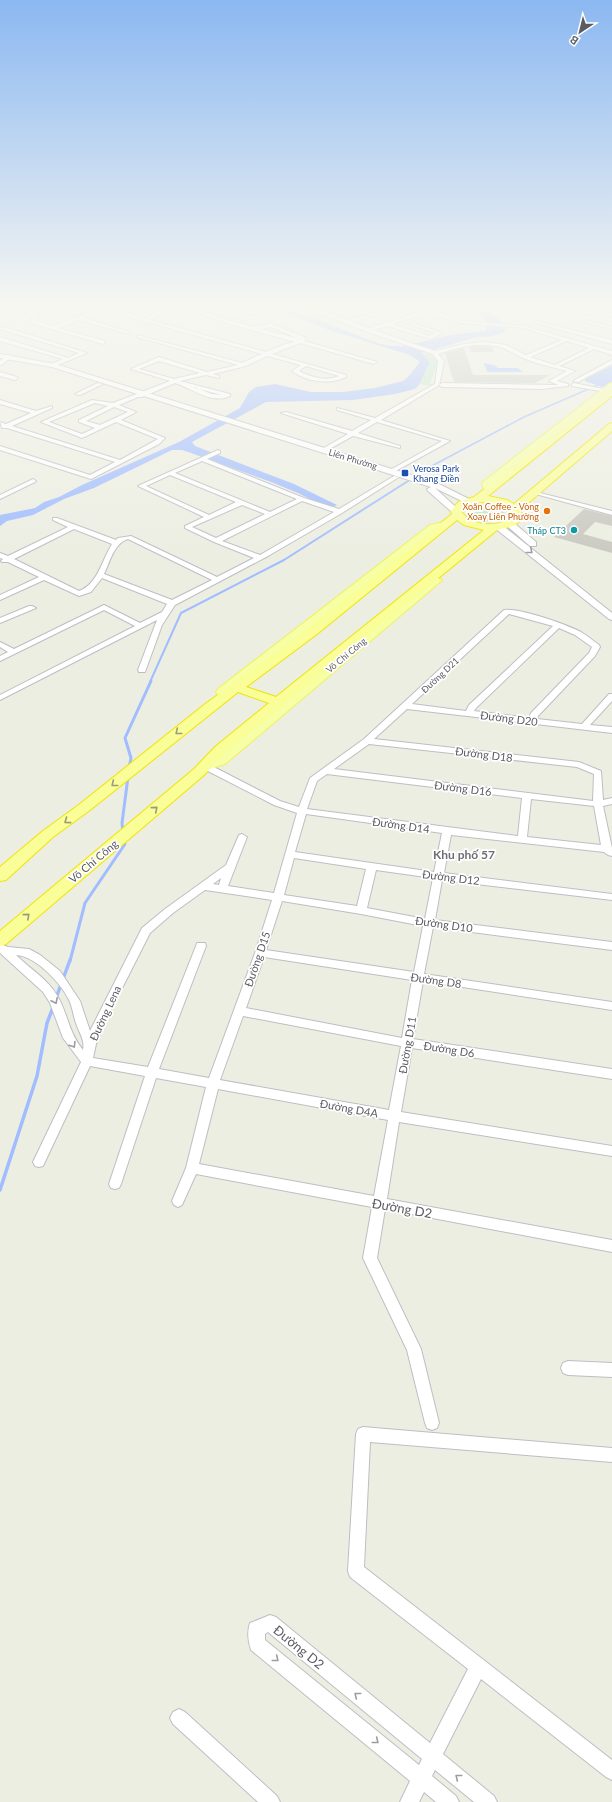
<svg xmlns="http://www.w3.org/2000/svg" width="612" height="1802" viewBox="0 0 612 1802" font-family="Lato,sans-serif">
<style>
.green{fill:#bee6c9}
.water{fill:#a1bdff}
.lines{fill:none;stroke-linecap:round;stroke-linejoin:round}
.stream-far3{stroke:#a1bdff;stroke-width:1.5}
.stream-far2{stroke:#a1bdff;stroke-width:2}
.stream-far1{stroke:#a1bdff;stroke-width:3}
.stream{stroke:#a1bdff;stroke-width:3.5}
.building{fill:#cacac2}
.minor-casing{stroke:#bdbec4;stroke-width:2}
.tertiary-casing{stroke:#bdbec4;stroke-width:2}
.primary-casing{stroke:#f2f057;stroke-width:2}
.trunk-casing{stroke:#f0e400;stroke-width:2}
.minor{fill:#fff;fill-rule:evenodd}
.tertiary{fill:#fff;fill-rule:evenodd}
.primary{fill:#f6ffa6;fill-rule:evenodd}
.trunk{fill:#fafe98;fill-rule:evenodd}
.oneway{stroke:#9d9da1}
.oneway2{stroke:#9b9d78}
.transit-dot{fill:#1a4fb4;stroke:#fff;stroke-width:1.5}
.food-dot{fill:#e8710a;stroke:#fff;stroke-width:1.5}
.culture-dot{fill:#0f9aa8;stroke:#fff;stroke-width:1.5}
.labels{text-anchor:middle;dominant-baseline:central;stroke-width:3.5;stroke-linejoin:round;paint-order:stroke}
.far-street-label{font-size:9px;fill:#5b5c63;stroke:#fff}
.far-transit-label{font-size:9px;fill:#164399;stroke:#fff;text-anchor:start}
.far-food-label{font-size:9px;fill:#c56008;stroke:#fff;text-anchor:end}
.far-culture-label{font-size:9px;fill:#0d838f;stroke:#fff;text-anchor:end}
.street-label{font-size:11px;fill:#5b5c63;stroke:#fff}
.neighbourhood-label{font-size:12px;font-weight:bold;fill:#6c6e75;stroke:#fff}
.near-street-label{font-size:13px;fill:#5b5c63;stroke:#fff}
</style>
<rect width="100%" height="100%" fill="#edeee2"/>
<path class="green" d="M420,353l11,1 7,8 -8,21 7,4 -17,-3 10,-22z
M486,504l16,4 3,6c-6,12 -31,8 -38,-1l1,-5 5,-3z"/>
<path class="water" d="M267,305h7l42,14 61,24 13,3h15l45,-11 33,-4 3,-1 1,-8 -14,-13 12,-4h13l-6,4 -1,4 14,11 1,5 -5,5 -16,3h-8l-56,16 9,9 -11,23 -4,4 -20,5 -42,6 -87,2 -74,40 3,4 99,38 43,21 -5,3 -14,-5 -20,-10 -27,-11 -80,-29 -9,-3h-10l-78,38 -30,11 -31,16 -26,6 -7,5v-11l35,-7 9,-6 15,-5 23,-12 97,-43 61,-34 9,-16 7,-5 19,-3 36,8h32l32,-4 28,-7 5,-4 12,-15 -10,-7 -81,-25z
M484,363l10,2 4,3h20l5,4h-36z
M612,366v19l-10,2 -17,-6v-2z"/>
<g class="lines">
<path class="stream-far3" d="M428,468l96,-51 76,-33"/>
<path class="stream-far2" d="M150,682l31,-69 103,-53 146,-93"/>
<path class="stream-far1" d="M129,768l2,-10 -6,-20 26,-57
M123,833l-1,-10 6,-46
M70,961l15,-58 40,-59 -1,-4"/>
<path class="stream" d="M56,998l14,-38
M0,1190l37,-114 10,-53 7,-18"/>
</g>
<path class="building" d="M481,346l11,1 2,5h-23l-2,-5z
M464,348l9,27h77l-15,8 -81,-1 -9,-29z
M584,509l28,7v10l-17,-4 -12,12 29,8v11l-58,-16z"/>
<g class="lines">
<defs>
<path id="minor" d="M19,305h15l5,2 23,-2 -2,1 -28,5 6,11 15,4 52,-19 -2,-2h4l8,5 30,8 11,-5 24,-6 -2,-2h11v2l41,14 39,-9 2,2 -35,8 18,5 17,-3 35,14 -2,3 73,21 -3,2 -74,-21 -28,11 74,21v2c-16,8 -40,5 -54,-6l9,-6 -34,-9 -21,10 -33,8 6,2v2l-13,-3 -26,6 50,13v2c-18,9 -39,-8 -55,-13l-33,14h-4l-19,8 17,7 -15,8 44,18 -6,6 -68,35 -91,-29v-4l90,29 25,-13 -108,-34h-5l-2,-6 6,2 25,-11 -31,-9v-4l36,11 16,-5v2l-40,18 108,34 38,-21 -42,-17 -34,16 -41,-16 51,-22 21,3 57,-22 -39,-12 28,-12 48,15 31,-7 -101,-28v-2l105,28 20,-9 -151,-42 -3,-2 -24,8 45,14v2l-50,-14 -21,8 47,13 -2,3 -69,-20 -7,-12 -9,-2h-18v-2h17zM30,306l3,2 -6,2 -6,-2zM184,308l39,14 72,20 -10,2 -19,8 -117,-32 11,-5zM271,327l29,12 -40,-10zM159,361l41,12 -26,6 -35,-10zM306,366l33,10c-12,6 -28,1 -40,-5zM194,387l1,1 27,7 -10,-1zM95,403l13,3 -29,14v2l16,6 -13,6 -33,-12zM114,407l14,5 -28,13 -14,-4z
M297,305h5l20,7 33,-7v1l-28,7 20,7 57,-15h7l17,5 23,-5 -18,6 29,10 62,5 88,25v4l-18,-6 -35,17 16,5 -18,10 11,3v2l-27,3 -99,-2 -3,-2 3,-2 116,2 -9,-4 18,-10c-14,-4 -30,-7 -44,-13 -10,-4 -17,-11 -28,-12 -19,-4 -39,2 -57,8l6,7 -5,24 -58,35 69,21 -58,32 -2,-1v-2l52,-29 -65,-19 -19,11 42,13v2l-47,-12 -29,16 -3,-2 1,-1 26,-15 -67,-21 5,-1 66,19 19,-11 -34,-10v-2l38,10 60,-34 3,-23 -5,-7 -68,-23zM408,306l15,5 -54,17 -17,-6zM428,313l33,10 63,5 38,12 -36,15 -20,-10 -21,-3 -21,2 -29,7 -62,-21 14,-4 44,13 11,-6 -29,-10 -4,1 26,9 -6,3 -37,-12zM567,341l22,7 -34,17 -25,-8z
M537,305l75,9v2l-52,-5z
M585,305l27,2v2l-25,-3z
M556,313l56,14v2l-56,-14z
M536,321l76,19v4l-76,-21z
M0,327h4l83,26 -32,13h-4v-2l12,-5 -63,-18v-4l68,21 11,-5 -79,-24z
M8,355l5,1 -13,10v-5z
M612,360v4l-34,18 -5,-1z
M0,372l17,5 1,1 -3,2 -15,-4z
M98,383l5,1 -23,11 -5,-1z
M574,383l38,8v2l-40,-7 -1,-1z
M218,450l2,1v2l-13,6 97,39 35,11 55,-33 5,1 -57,36 -74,43 -93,49 -13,20 -17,47h-6l-1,-2 19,-50 -157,80v-5l135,-69 -31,-16 -104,51v-5l8,-4 -8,-5v-5l14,7 90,-44 36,18 22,-11 5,-8 -65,-26 -11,14 -12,4 -35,-16 -44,20v-5l39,-18 -31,-15h-6l-1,-1 2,-2 -3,-1v-5l8,3 60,-29 -15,-7v-2h4l59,22 2,-2 13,-2 86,41 37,-19 -40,-16 -29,-14v-2l19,-9 -66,-31zM202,461l95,38 -27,13 -95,-39zM170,475l66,27 -27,13 -63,-29zM302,501l32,11 -74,43 -38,-14zM242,505l23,9 -49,24 -24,-11zM74,529l38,15c-10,16 -14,40 -33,47l-65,-32zM128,539l84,41 -40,20 -68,-26c6,-12 10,-31 24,-35z
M33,479l3,2 -1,1 -35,17v-4z
M532,491l80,20v4l-80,-22z
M29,606h3l4,2 -36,15v-5z
M504,610c14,-3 64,15 77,22 7,4 12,9 18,13l1,2 -5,9 -57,60 -1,3 45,5 27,-30h3v7l-22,24 22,2v6l-205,-24 -33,30 205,23 22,9 2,29 9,-2v6l-9,2 9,42v8l-4,-1 -4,-3 -153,-17 -7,38 168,21v6l-170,-20 -7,40 177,22v8l-179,-23 -9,47 188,28v8l-189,-29 -10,58 199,30v10l-200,-31 -11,64 211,34v10l-213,-34 -12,77 225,41v12l-227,-43 -8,49 44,91 18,74 -2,5 -5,2 -5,-2 -2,-5 -18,-73 -44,-92 9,-51 -176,-33 -14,31 -4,2 -4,-2 -2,-4 14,-33 20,-81 -50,-9 -35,106 -2,4 -4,1 -4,-1 -2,-4 36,-108 -55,-10 -47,100 -4,1 -4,-1 -2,-4 48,-100 -18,-24 -13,-35 -7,-11 -43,-39v-9l8,3 21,2 11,6 20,16 20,30 10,30 52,-103 23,-19 61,-44 13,-30 3,-1 5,3 -19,49 46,7 23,-80 -23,-8 -72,-37 -1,-2 1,-2h6l72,37 19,6 11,-29 54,-39zM509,614l44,12 -84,79 -3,6 -54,-7zM559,628l16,7 17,12 -3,6 -58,60 -2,5 -55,-7 2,-3zM369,744l208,23 17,7 -1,27 -259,-32zM327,774l195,24 -4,38 -211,-27 10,-28zM531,799l63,7 7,39 -74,-8zM306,814l136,19 -8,39 -139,-20zM294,858l72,11 -9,37 -73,-11zM376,870l57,8 -8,41 -58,-11zM221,878l-2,7 -6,-1zM205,890l67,10 -17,53 -46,125 -50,-9 47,-123 -1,-3h-8l-1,3 -48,121 -55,-9 3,-14 9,-22 45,-89 23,-20zM282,901l79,13 62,12 -9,46 -148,-22zM16,955c20,1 46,29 54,47 3,8 4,17 7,24 3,8 8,15 6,24 -14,-17 -15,-35 -25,-53 -10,-18 -28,-28 -42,-42zM264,957l148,23 -10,58 -156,-30zM243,1016l158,30 -12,64 -169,-30zM218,1089l170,31 -14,76 -175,-32z
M568,1361l44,2v14l-44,-2 -5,-2 -2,-5 2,-5z
M363,1427l249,21v14l-242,-20 -6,125 248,193v20l-6,-3 -125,-98 -38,75 51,42 3,6h-23l-39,-32 -3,6 24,20 3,6h-23l-12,-10 -5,10h-19l10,-21 -159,-131c-3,-9 -4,-18 -1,-27l20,-8 6,2 154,126 38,-74 -118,-92 -2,-6 8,-137 2,-5zM268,1632l154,127 -3,6 -154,-125v-6z
M179,1709l6,3 92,84 3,6h-22l-85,-78 -3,-6 3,-6z"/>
<path id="tertiary" d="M0,354l55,10 366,114 18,6 34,17 -4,2h-3l-31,-15 25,23 -4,2h-3l-25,-22 -1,-2 4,-2 -379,-120 -52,-9z
M507,522h6l23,20v4h-6l-23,-20z
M496,525h6l110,88v7l-3,-1 -113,-90z"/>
<path id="primary" d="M612,383v7l-120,95 2,5 -1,2h-8l-3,-8 1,-2 126,-98z
M443,522l5,3 -1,2 -9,2 -210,166h-10l-2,-3 2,-3 212,-164z
M436,577l6,3 -2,2 -215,182 -20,6 -5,-1 -2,-3 2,-3 15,-5 217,-180z"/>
<path id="trunk" d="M612,389v7l-124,100 19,4 7,4 95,-80 3,-1v8l-92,79 2,3 -3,9 -6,4 -16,4 -272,223 -21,22 -198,169 -6,2v-15l194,-162 21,-22 54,-44 -31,-11 -148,118 -37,27 -47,43 -6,1v-14l43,-36 37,-27 124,-99 105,-77 143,-114 -1,-3 7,-9 16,-5 135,-107zM482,502l17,3 13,8 -2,5c-13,10 -40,8 -49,-7l7,-6zM457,520l7,5 20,5 -208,167 -30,-10 71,-53z"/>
</defs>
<use href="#minor" class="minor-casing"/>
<use href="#tertiary" class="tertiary-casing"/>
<use href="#primary" class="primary-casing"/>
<use href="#trunk" class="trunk-casing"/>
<use href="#minor" class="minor"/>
<use href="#tertiary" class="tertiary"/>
<use href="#primary" class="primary"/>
<use href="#trunk" class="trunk"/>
</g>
<defs><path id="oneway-chevron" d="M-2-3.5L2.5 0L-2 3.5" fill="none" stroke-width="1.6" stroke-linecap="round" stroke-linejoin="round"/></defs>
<g class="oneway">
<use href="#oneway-chevron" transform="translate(530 551) rotate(39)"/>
<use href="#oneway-chevron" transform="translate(55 1001) rotate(63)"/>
<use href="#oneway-chevron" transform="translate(73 1045) rotate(58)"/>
<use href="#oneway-chevron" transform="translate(276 1659) rotate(39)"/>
<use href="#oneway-chevron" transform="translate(357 1695) rotate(-141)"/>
<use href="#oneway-chevron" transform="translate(376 1741) rotate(39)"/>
<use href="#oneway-chevron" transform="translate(458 1777) rotate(-141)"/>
</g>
<g class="oneway2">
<use href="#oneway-chevron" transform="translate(178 732) rotate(141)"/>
<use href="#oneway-chevron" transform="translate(114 784) rotate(141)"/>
<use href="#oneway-chevron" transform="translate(155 809) rotate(-40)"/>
<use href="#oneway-chevron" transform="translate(67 821) rotate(144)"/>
<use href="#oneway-chevron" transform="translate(27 916) rotate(-41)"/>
</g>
<linearGradient id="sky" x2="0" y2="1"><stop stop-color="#8bb8f1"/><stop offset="0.55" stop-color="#f7f7f2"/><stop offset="1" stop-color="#f7f7f2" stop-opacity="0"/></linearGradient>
<rect width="612" height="557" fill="url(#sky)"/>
<rect class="transit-dot" x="401" y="469" width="8" height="8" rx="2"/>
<circle class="food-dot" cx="547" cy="511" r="4"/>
<circle class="culture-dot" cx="574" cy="530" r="4"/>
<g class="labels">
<g class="far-street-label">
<text transform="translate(353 459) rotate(17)">Liên Phường</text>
<text transform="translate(346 655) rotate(-40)">Võ Chí Công</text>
<text transform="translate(440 675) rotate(-43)">Đường D21</text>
</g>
<g class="far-transit-label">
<text x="413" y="468">Verosa Park<tspan x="413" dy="10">Khang Điền</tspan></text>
</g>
<g class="far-food-label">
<text x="539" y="506">Xoăn Coffee - Vòng<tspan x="539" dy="10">Xoay Liên Phường</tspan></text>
</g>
<g class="far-culture-label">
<text x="566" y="530">Tháp CT3</text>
</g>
<g class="street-label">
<text transform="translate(509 718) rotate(7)">Đường D20</text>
<text transform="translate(484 754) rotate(7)">Đường D18</text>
<text transform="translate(463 788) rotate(7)">Đường D16</text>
<text transform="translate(401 825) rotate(8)">Đường D14</text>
<text transform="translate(93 861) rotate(-40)">Võ Chí Công</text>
<text transform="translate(451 877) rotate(7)">Đường D12</text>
<text transform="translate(444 924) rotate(8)">Đường D10</text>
<text transform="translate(257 959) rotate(-71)">Đường D15</text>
<text transform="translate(436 980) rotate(8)">Đường D8</text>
<text transform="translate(105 1013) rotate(-65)">Đường Lena</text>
<text transform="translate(407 1045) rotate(-80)">Đường D11</text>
<text transform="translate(449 1049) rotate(9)">Đường D6</text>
<text transform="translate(349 1108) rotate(10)">Đường D4A</text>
</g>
<g class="neighbourhood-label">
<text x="464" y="854">Khu phố 57</text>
</g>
<g class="near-street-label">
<text transform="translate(402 1208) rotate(10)">Đường D2</text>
<text transform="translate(299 1647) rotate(39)">Đường D2</text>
</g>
</g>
<g transform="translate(580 32) rotate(215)" stroke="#ffffff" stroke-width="3" paint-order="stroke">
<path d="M0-3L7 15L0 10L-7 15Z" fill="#5b5c63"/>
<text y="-6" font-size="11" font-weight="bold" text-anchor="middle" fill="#5b5c63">B</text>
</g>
</svg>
